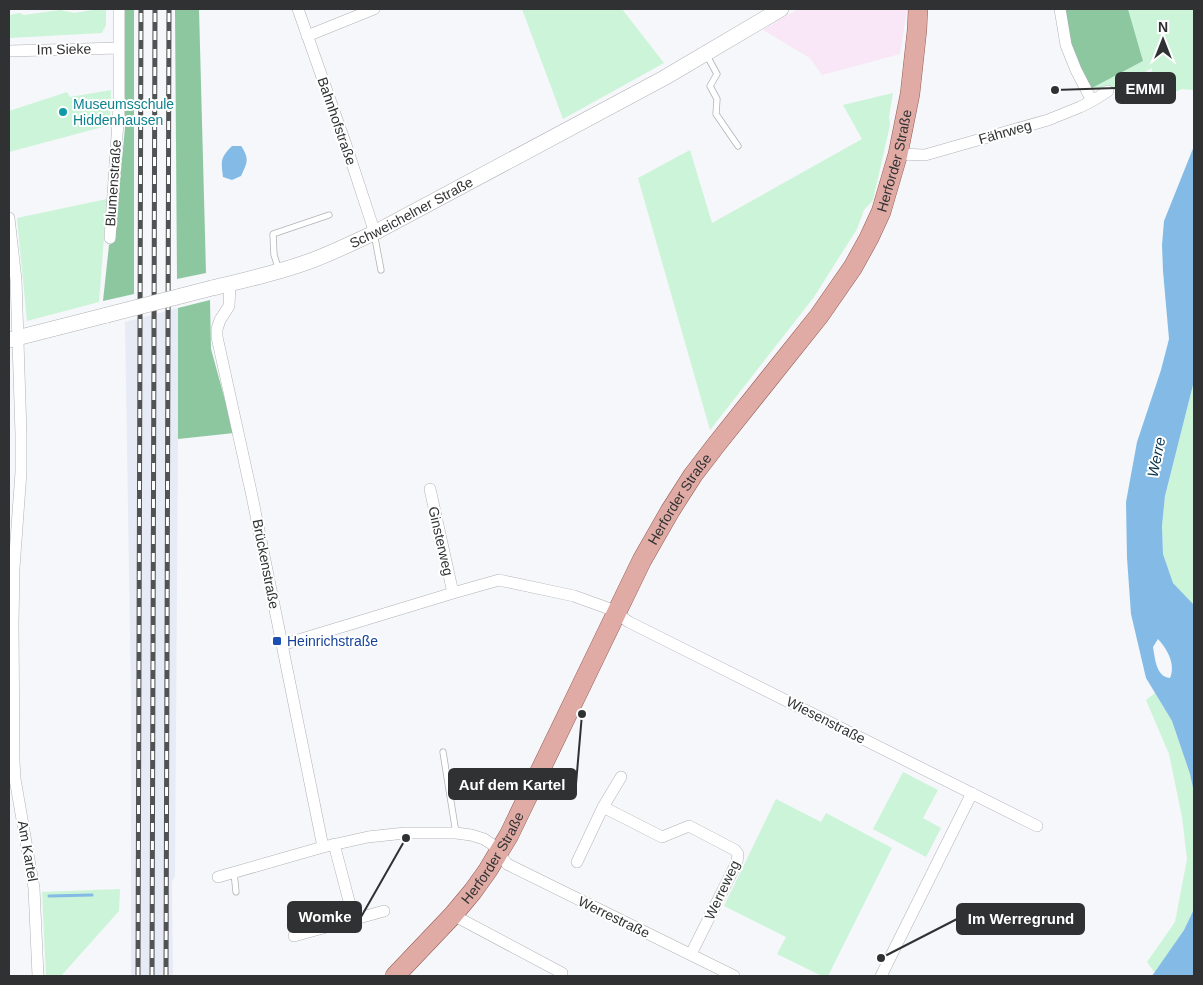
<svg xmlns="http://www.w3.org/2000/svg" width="1203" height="985" viewBox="0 0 1203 985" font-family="Helvetica,sans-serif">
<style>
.built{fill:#e6ebf5}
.industrial{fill:#f9e6f7}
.green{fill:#ccf4d8}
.forest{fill:#8cc79f}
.water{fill:#84bbe6;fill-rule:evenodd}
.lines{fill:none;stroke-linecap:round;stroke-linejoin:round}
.stream{stroke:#84bbe6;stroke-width:3}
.service-casing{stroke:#b1b2b5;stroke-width:7}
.minor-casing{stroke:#b1b2b5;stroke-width:12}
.tertiary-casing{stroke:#b1b2b5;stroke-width:16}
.primary-casing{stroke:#955c56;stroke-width:20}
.service{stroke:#fff;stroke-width:5.5}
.minor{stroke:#fff;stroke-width:11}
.tertiary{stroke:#fff;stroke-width:15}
.primary{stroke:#e0aba5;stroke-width:19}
.rail-casing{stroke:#515253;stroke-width:5}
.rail{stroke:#fff;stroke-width:3;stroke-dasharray:9;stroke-linecap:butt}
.tertiary-bridge-casing{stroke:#b1b2b5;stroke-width:16;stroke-linecap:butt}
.tertiary-bridge{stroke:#fff;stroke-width:15}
.culture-dot{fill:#0f9aa8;stroke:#fff;stroke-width:2}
.transit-dot{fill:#1a4fb4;stroke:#fff;stroke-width:2}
.labels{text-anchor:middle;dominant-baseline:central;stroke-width:4;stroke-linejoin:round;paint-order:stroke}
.street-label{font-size:14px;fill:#303132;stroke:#fff}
.culture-label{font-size:14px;fill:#0d838f;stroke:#fff;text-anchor:start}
.transit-label{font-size:14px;fill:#164399;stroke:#fff;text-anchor:start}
.water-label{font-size:15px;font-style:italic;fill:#05324e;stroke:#fff}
.leader{fill:none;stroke:#303132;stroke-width:2}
.callout-dot{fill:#303132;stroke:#fff;stroke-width:2}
.callout{fill:#303132;stroke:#303132;stroke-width:2}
.callout-label{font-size:15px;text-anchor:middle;font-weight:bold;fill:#fff}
</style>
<rect width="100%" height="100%" fill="#f5f7fa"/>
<path class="built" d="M178,308v131l-3,437 -3,6v13l1,81h-42v-282l-6,-372z"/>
<path class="industrial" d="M798,9h109l-7,45 -78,21 -12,-17 -47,-28z"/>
<path class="green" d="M99,9h7v16l-4,8 -93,5v-23l11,-2 4,2 36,-5 14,3z
M522,9h100l42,54 -101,56z
M1128,9h66v81l-12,-1 -35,15 5,-36 -41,24 -19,-4 51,-27z
M111,90l-1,35 -101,27v-41l58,-19 3,5z
M893,93l-4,24 1,8 -17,75 -9,10 -7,19 -43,68 -104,133 -72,-252 52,-28 22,73 150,-84 -19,-34z
M107,199l-8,103 -72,19 -10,-103z
M1194,381v224l-21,-22 -10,-29 -1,-28 3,-30z
M1155,693l17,28 18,53 4,19v116l-10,21 -29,43 -8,-11 28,-40 12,-63 -5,-42 -13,-63 -23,-54z
M903,772l35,18 -15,28 18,10 -15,29 -53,-28z
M776,799l45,23 5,-9 66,35 -64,128h-6l-45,-22 9,-17 -62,-31z
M120,889l-1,22 -58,65h-15l-4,-84z"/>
<path class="forest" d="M125,9h9v285l-31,7 6,-56 5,-3 11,-114z
M175,9h24l7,264 -29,6z
M1065,9h63l15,52 -51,27 -9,-15 -12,-29z
M210,300l1,49 23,84 -56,6v-131z"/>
<path class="water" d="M232,146h9c9,13 6,17 0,30l-9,4 -9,-3c-2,-16 -3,-19 9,-31z
M1194,146v235l-29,115 -3,30 1,28 10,29 21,22v188l-4,-19 -18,-53 -26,-43 -15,-64 -4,-56 -1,-56 11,-60 24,-72 8,-31 -6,-68 -1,-26 2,-24zM1158,639c9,10 18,25 12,39 -14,-1 -15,-20 -17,-31z
M1194,909v67h-42l32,-46z"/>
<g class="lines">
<path class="stream" d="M49,896l43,-1"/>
<defs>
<path id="service" d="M706,54l11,20 -7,12 7,13 -1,15 22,32
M374,233l7,37
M279,270l-5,-15 -1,-21 56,-19
M443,752l13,81
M234,872l2,20"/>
<path id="minor" d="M298,9l49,139 25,76 2,9
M1060,9l6,36 10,25 16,31
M307,36l67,-27
M9,51l110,-3
M898,154l27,1 123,-35 32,-13 12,-6 16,-10
M9,218l7,62 5,154v38l-7,96 -1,55 1,138 1,18 19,109 4,88
M110,238l9,-131v-98
M230,284l-1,22 -9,14 -3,9v8l35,159 71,351
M430,489l23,104
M282,645l171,-52 46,-13 75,16 36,13 19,13 408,204
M603,807l59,30 27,-11 46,24 3,4 -1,8 -46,92
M334,844l20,76
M577,862l26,-55 18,-30
M218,877l105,-30 45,-10 37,-4h51l15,2 13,4 9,6 14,19 227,112
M453,915l109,58
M294,936l90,-25
M881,976l91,-183"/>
<g id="tertiary">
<path id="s1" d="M212,288c34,-8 69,-16 101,-28 21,-8 41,-18 61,-27l290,-155 117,-69"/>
<path d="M9,340l98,-25"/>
</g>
<g id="primary">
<path id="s2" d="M395,976l58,-61 20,-24 15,-21 21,-35 133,-275 28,-49 23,-36 23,-30 103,-129 34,-49 16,-29 12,-26 17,-58 12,-60 7,-64 1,-21"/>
</g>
</defs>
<use href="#service" class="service-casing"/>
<use href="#minor" class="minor-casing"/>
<use href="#tertiary" class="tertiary-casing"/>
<use href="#primary" class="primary-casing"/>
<use href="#service" class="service"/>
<use href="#minor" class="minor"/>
<use href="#tertiary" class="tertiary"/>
<use href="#primary" class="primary"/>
<defs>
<path id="rail" d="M138,976l3,-967
M152,976l3,-967
M166,976l3,-967"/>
</defs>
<use href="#rail" class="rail-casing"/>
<use href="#rail" class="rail"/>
<defs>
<path id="tertiary-bridge" d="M107,315l105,-27"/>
</defs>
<use href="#tertiary-bridge" class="tertiary-bridge-casing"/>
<use href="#tertiary-bridge" class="tertiary-bridge"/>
</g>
<circle class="culture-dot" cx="63" cy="112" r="5"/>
<rect class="transit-dot" x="272" y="636" width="10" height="10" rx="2.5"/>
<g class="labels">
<g class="street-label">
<text transform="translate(64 49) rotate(-1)">Im Sieke</text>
<text transform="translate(337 121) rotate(71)">Bahnhofstraße</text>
<text transform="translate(1005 132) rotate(-16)">Fährweg</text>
<text stroke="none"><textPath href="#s2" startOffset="964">Herforder Straße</textPath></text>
<text transform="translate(113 183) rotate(-86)">Blumenstraße</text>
<text stroke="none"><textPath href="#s1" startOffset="214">Schweichelner Straße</textPath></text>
<text stroke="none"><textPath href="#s2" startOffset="559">Herforder Straße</textPath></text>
<text transform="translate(441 541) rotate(77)">Ginsterweg</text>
<text transform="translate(266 564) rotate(79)">Brückenstraße</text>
<text transform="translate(826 720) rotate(27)">Wiesenstraße</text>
<text transform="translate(28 851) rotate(80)">Am Kartel</text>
<text stroke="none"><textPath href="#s2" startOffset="154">Herforder Straße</textPath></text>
<text transform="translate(722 890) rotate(-65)">Werreweg</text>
<text transform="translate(614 917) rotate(26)">Werrestraße</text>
</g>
<g class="culture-label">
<text x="73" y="104">Museumsschule<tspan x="73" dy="16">Hiddenhausen</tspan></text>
</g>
<g class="transit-label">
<text x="287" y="641">Heinrichstraße</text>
</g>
<g class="water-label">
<text transform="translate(1156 457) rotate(-78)">Werre</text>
</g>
</g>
<path class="leader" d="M1055 90L1116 88M582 714L576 784M406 838L361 917M881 958L957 919"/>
<g class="callout-dot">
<circle cx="1055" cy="90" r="5"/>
<circle cx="582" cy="714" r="5"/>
<circle cx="406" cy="838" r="5"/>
<circle cx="881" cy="958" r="5"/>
</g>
<g class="callout">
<rect x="1116" y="73" width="59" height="30" rx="5"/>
<rect x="449" y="769" width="127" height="30" rx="5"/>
<rect x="288" y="902" width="73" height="30" rx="5"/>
<rect x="957" y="904" width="127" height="30" rx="5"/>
</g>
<g class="callout-label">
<text x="1145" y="94">EMMI</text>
<text x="512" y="790">Auf dem Kartel</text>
<text x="325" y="922">Womke</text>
<text x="1021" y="924">Im Werregrund</text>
</g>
<rect width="1203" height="985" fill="none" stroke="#303132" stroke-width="20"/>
<g transform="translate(1163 40)" stroke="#ffffff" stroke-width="4" paint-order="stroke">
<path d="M0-4L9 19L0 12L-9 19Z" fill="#303132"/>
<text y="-8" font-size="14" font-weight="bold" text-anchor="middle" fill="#303132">N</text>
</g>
</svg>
